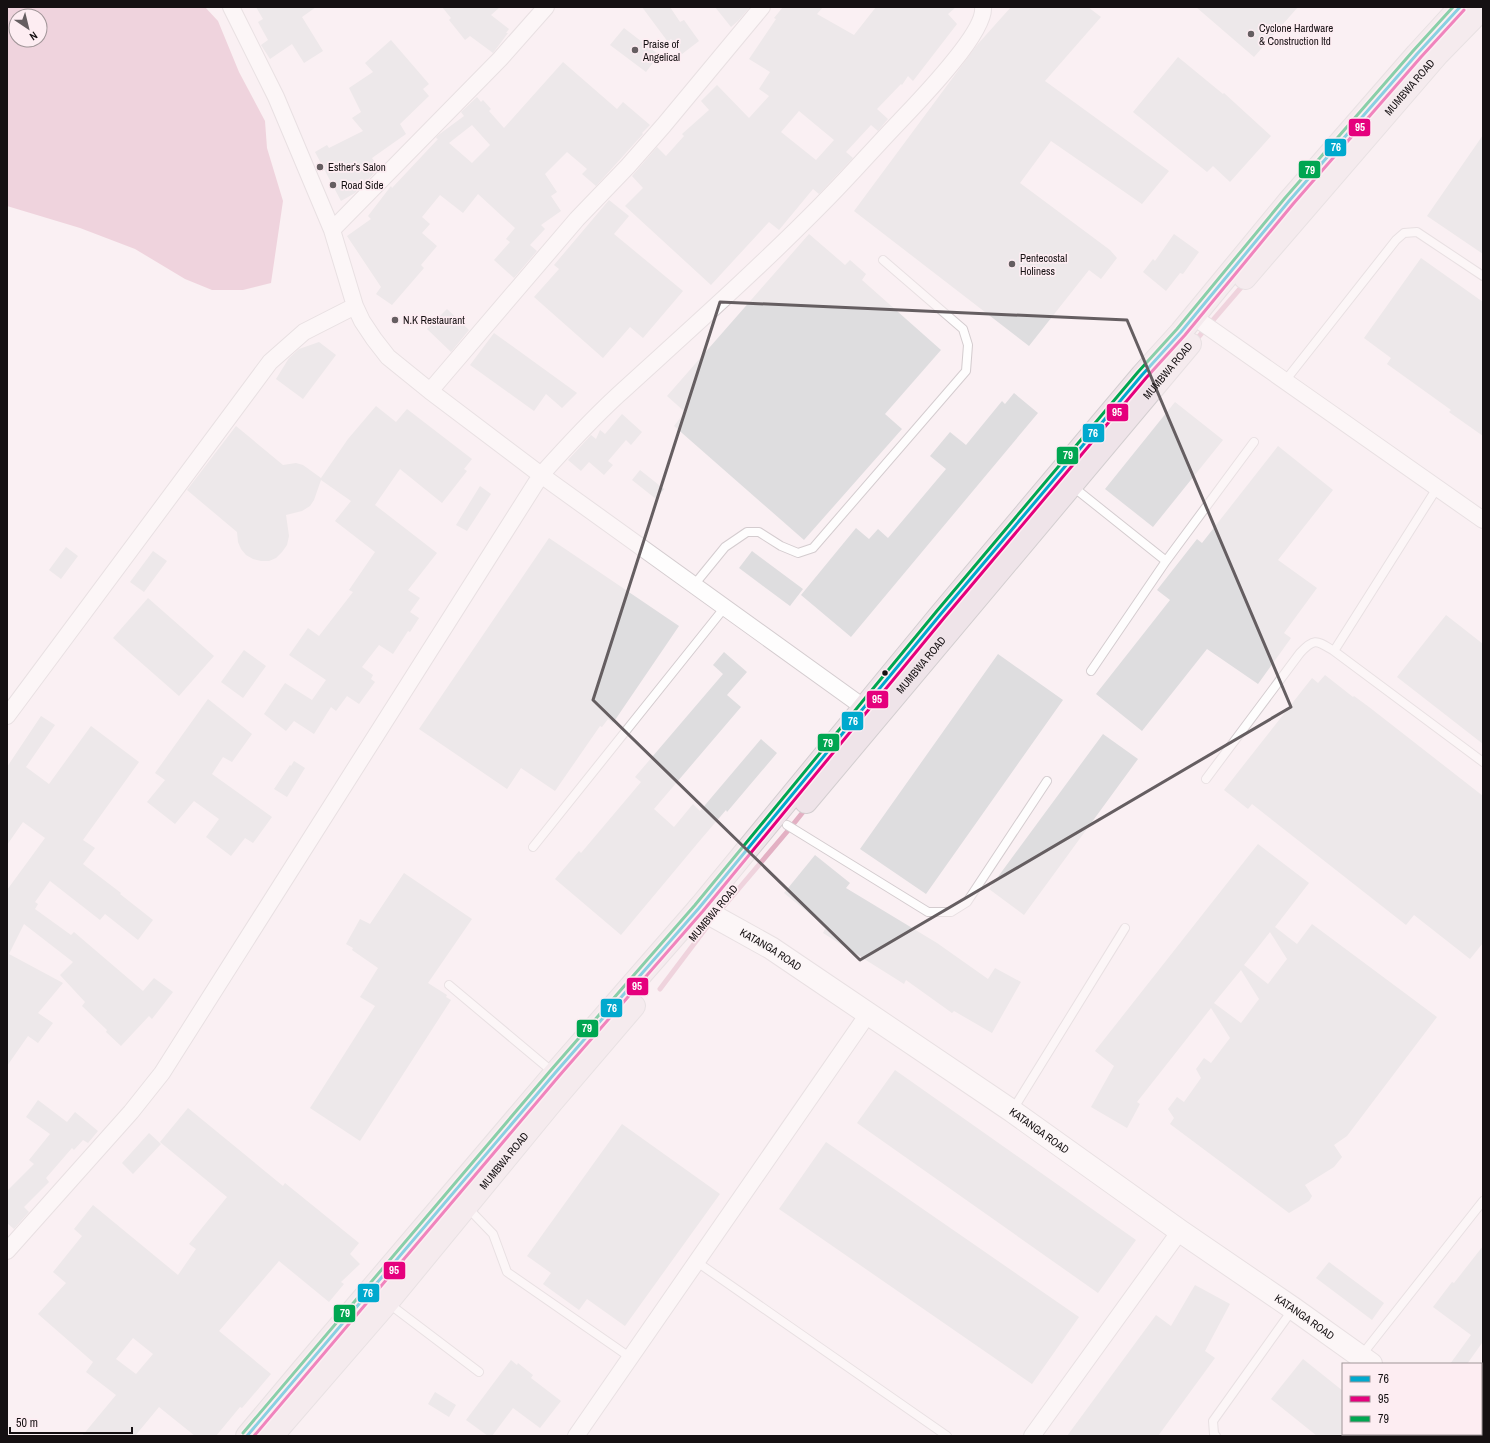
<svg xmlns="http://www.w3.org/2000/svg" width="1490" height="1443" viewBox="0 0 1490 1443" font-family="'Archivo Narrow',sans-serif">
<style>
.water{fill:#e3b0c3;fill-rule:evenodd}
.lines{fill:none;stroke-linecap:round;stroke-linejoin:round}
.stream{stroke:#e3b0c3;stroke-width:5}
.building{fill:#dedddf;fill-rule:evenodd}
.lane-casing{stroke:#d4cccf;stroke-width:10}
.street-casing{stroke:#d4cccf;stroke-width:18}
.secondary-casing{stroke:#d4cccf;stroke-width:24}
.primary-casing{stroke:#d3ced0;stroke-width:24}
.lane{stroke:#fefdfd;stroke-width:8}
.street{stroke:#fefdfd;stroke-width:16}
.secondary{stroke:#fefdfd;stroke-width:22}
.primary{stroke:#efe4e9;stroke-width:22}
.bus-1-casing{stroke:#fdedf2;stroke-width:6}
.bus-2-casing{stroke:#fdedf2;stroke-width:6}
.bus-3-casing{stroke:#fdedf2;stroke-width:6}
.bus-1{stroke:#00a9ce;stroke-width:3}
.bus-2{stroke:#e5007d;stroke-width:3}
.bus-3{stroke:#00a651;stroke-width:3}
.marked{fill:none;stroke:#655e61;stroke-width:3;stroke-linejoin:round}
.poi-dot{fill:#655e61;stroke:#fdedf2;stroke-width:1.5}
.bus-dot{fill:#151012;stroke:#fdedf2;stroke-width:1.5}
.labels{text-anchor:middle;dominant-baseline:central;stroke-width:3.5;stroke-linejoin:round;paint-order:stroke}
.poi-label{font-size:11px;fill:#151012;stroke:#fdedf2;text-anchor:start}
.street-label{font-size:11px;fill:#151012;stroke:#fdedf2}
.line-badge{stroke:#fdedf2;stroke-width:1.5}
.badge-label{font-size:11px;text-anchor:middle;font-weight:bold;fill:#fff}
</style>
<rect width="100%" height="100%" fill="#faf0f3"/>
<path class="water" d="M7,7h198l13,14 21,51 26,49 2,27 16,53 -12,82 -28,7h-31l-27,-11 -50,-30 -55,-21 -73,-22zM16,16h24v24h-24z"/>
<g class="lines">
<path class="stream" d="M1195,341l49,-57
M718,913l73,-86 16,-20
M660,989l52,-69"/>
</g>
<path class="building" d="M256,7h60l-14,10 21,34 -19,12 -12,-19 -22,15 -9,-14 7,-5 -10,-18 5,-3z
M442,7h58l-9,8 18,14 -3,4h2l-15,20 -23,-17 -5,4 -16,-20 2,-2z
M642,7h28l10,15 4,-2 15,21 -17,13 -11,-15 -3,3z
M715,7h35l-12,14 -7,6z
M783,7h40l-6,7 37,21 22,-28h80l-8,7 9,10 -44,57 -5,-5 -6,9 -1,-1 -24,25 11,10 -10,12 -7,-6 -25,27 7,6 -18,19 -16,17 -6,-5 -34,41 -10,-8 -58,63 -86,-79 18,-18 -11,-12 25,-29 9,9 18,-20 -2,-2 27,-24 -8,-9 16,-16 32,33 20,-22 -10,-7 11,-17 -21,-13 27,-40 -2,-1zM799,111l35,29 -18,20 -35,-28z
M1011,7h77l13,10 -56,64 124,90 -27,33 -91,-63 -31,42 90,67 7,8 -16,21 -12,-9 -60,76 -175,-135 123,-166z
M1196,7h102l-44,50z
M624,28l35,27 -13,17 -36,-27z
M391,40l38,44 -6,5 6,7 -29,28 6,10 -34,24 7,10 -24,25 -14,8 -26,-49 12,-7 2,3 34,-17 -11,-13 9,-6 -12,-24 24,-16 -8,-9z
M1178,57l45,37 1,-1 47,43 -41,46 -17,-16 -6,6 -74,-60z
M563,62l54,47 6,-7 27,23 -8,8 1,1 -47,52 -14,-12 5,-5 -20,-17 -22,22 12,18 -6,4 10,15 -20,14 4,4 -15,16 7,6 -23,27 -20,-18 16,-18 -4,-3 9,-11 -37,-34 -15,19 -23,-18 -18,22 8,7 -8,9 15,13 -16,19 3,3 -32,37 -16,-11 5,-7 -34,-51 24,-17 -3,-3 23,-30 1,2 46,-49 -2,-1 1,-2 27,-20 -3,-4 16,-15 4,5 2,-2 8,9 -2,2 15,17zM472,125l18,20 -18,18 -23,-20z
M1483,135v119l-56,-38z
M609,200l20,16 -15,18 69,57 -40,47 -13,-11 -27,31 -69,-61 25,-28 -5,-4z
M809,234l36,31 5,-5 16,14 -4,6 79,70 -56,64 17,15 -98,111 -130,-114 11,-14 -18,-16z
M1174,234l25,18 -16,22 -3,-1 -14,18 -23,-19 10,-13 2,2z
M1421,258l62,44v134l-34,-24 2,-2 -64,-46 4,-6 -27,-20z
M447,309l22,21 -18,22 -24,-23z
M494,333l83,60 -15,15 -16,-14 -12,17 -64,-46z
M319,342l17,13 -33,44 -27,-20 13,-21 10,-9z
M1014,393l24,20 -187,224 -50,-42 55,-67 13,11 9,-10 10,9 58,-69 -16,-13 20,-24 16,13 36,-44 3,3z
M1175,402l48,38 -70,87 -48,-38z
M376,406l20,16 11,-13 65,50 -8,10 3,2 -25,32 -42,-34 -25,36 62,48 -29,37 12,8 -10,14 9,6 -9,14 -2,-1 -15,23 -14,-9 -17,22 11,8 -2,4 4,3 -16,22 -12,-8 -11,15 -5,-4 -17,27 -20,-13 -8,10 -22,-17 21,-31 27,17 14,-20 -37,-25 19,-27 11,8 34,-44 -4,-2 26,-38 -40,-31 16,-20 -30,-21 -7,20 -4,6 -8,5 -16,4 3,21 -2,9 -5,7 -6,6 -7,3h-8l-8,-2 -7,-4 -5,-6 -3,-7 -1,-10 -50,-42 49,-64 47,39 13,-2 7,2 18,13 27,-39z
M622,414l20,18 -11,13 -5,-5 -18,21 5,4 -9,10 -15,-13 -8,9 -13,-11 23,-25 5,4 4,-9 5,4z
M1278,446l55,44 -55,70 39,28 -33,45 7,5 -33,46 -51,-35 -65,82 -46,-37 74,-94 -13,-10 40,-51 5,4z
M640,470l24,19 -8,10 -24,-19z
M480,486l11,8 -24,37 -11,-6z
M549,538l130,88 -66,97 -5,-4 -6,8 -2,-1 -45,65 -34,-23 -14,21 -88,-60z
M66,547l12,9 -17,23 -12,-9z
M153,551l14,10 -23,31 -14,-10z
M752,551l51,38 -13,17 -51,-38z
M148,598l66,58 -35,40 -66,-58z
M1446,615l37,29v100l-86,-67z
M244,650l22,16 -23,32 -22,-16z
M724,652l23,20 -20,23 14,12 -87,102 20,18 19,-23 7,7 61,-72 16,14 -50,59 -1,-2 -24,28 -81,97 -66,-56 24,-28 2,2 60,-71 -6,-5 88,-103 -10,-9z
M998,654l65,46 -137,194 -66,-45z
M1325,675l28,22 1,-1 15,11 114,89v147l-13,16 -56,-44 -8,10 -154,-121 -4,5 -24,-19 88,-112 6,5z
M208,699l44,35 -20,28 -9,-5 -11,17 60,43 -19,26 -8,-5 -14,18 -25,-19 13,-18 -25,-18 -19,23 -28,-22 18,-22 -10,-7z
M41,716l14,9 -29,42 23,17 42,-58 48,36 -56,78 12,8 -12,16 38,29 -1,1 33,26 -15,20 -33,-26 -5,6 -50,-39 -15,21 3,2 -3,5 36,26 3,-3 69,59 11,-13 19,14 -21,27 -3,-3 -28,30 -15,-14 1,-2 -25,-24 3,-4 -25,-27 13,-13 -49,-38 -15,30 54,29 -25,30 15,10 -15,20 -10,-7 -21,30v-176l38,-52 -22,-16 -16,23v-78z
M1103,734l35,25 -114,156 -35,-26z
M294,761l11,7 -18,29 -13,-8 16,-24 1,1z
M1258,844l51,39 -34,44 22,17 15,-20 125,93 -90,119 -13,9 8,12 -8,10 -29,18 7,11 -3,5 -20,12 -119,-89 4,-6 -6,-9 9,-12 7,5 17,-24 -5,-9 8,-11 7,5 19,-25 -19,-30 -74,94 3,2 -13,24 -36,-21 23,-41 -19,-15zM1270,932l17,27 -19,25 -24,-19zM1241,970l18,29 -18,24 -27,-20z
M815,855l35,28 -4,5 91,55 51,36 7,-11 26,14 -29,51 -38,-22 -2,2 -46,-33 -2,4 -81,-51 3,-6 -42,-34z
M404,873l68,46 -44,64 19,12 -1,2 5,3 -91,141 -50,-33 65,-102 -15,-9 18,-29 -26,-18 1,-2 -7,-4 14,-25 10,5z
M895,1070l241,170 -38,53 -241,-170z
M38,1100l29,22 8,-10 23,19 -10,12 -5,-3 -9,10 -2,-2 -26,30 3,4 -25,25 5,5 -15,17 -7,-6v-32l27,-27 -5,-4 21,-26 -24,-17z
M188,1108l95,78 2,-3 74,60 -9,11 10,10 -19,18 3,2 -15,18 -50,-41 -60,70 52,43 -29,34 -2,-1 -24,29h-21l-36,-29 -24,29h-53l34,-41 -30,-23 7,-10 -55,-48 28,-31 -13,-11 29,-36 -8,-7 19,-24 85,70 18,-26 -7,-5 38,-47 -67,-55zM133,1338l20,16 -17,20 -20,-15z
M622,1124l98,70 -95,132 -38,-27 -8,11 -36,-26 8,-11 -24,-17z
M149,1133l12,11 -28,30 -11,-11z
M826,1142l253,175 -47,67 -253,-175z
M1483,1246v98l-1,-1 -15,21h-17l21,-29 -38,-28 19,-25 2,1z
M1329,1262l55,41 -12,17 -56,-42z
M1195,1285l35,19 -25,47 10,7 -57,78h-91l89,-121 15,11z
M1303,1359l40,32v45h-26l-46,-37z
M511,1360l6,5 1,-2 15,12 -2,3 30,23 -21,27 -27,-20 -21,28h-4l-22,-16z
M435,1392l21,13 -7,12 -21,-13z"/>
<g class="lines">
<defs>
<path id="lane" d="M1285,381l111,-141 8,-7 13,-1 66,44
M1072,486l94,75
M1437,488l-103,163 149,111
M694,585l31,-38 22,-15h12l22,14 17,7 15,-5 153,-177 2,-26 -5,-16 -80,-69
M1091,671l75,-110 88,-119
M1206,779l94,-126c15,-16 17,-12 34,-2
M787,825l141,87h23l16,-10 80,-121
M533,847l192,-240
M449,985l105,88
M1012,1111l113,-183
M467,1207l26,27 14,38 124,86
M697,1262l250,174
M388,1303l91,69
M1361,1356l122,-155
M1216,1436l-2,-2 -1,-13 80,-112"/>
<path id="street" d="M231,7l45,90 56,133 23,76 7,15 12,18 14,18 42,34 111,84 332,239
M332,230l168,-171 46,-52
M1194,317l289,203
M430,391l147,-172 51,-53 36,-41 98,-118
M7,716l263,-354 34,-30 51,-26
M7,1251l124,-139 31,-39 379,-598c25,-28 50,-55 77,-80 69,-63 139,-125 204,-191 27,-27 52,-56 78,-83 19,-20 86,-89 83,-114
M576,1436l292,-422
M1032,1436l148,-205"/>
<g id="secondary">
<path id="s1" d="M699,908l72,40 241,163 168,120 114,78 77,55"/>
<path d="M1467,1434l3,2"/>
</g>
<g id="primary">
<path id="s2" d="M1245,278l193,-224 45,-46"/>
<path id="s3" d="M806,802l384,-458"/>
<path d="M247,1436l57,-68 251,-295 144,-165 241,-293 202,-240 39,-43 108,-131 128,-147 43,-47"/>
<path id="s4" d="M272,1436l115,-133 165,-201 82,-96"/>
</g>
</defs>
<use href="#lane" class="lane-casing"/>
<use href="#street" class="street-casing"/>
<use href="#secondary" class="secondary-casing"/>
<use href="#primary" class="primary-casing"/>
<use href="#lane" class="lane"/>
<use href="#street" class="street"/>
<use href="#secondary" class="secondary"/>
<use href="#primary" class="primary"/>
<defs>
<path id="bus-1" d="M247,1436l308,-363 144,-165 241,-293 202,-240 39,-43 108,-131 128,-147 43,-47"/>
<path id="bus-2" d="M254,1436l305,-360 144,-165 241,-293 202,-240 39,-43 108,-131 128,-147 43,-47"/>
<path id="bus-3" d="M243,1433l308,-363 144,-165 241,-293 202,-240 39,-43 108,-131 128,-147 40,-44"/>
</defs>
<use href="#bus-1" class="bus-1-casing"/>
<use href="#bus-2" class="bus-2-casing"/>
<use href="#bus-3" class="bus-3-casing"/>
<use href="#bus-1" class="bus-1"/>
<use href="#bus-2" class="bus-2"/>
<use href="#bus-3" class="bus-3"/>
</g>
<path d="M0 0H1490V1443H0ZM720,302l407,18 164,387 -431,253 -267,-260z" fill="#faf0f3" fill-opacity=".55" fill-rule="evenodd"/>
<path class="marked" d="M720,302l407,18 164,387 -431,253 -267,-260z"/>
<g class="poi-dot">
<circle cx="1251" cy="34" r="4"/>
<circle cx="635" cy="50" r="4"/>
<circle cx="320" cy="167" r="4"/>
<circle cx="333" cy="185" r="4"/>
<circle cx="1012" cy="264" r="4"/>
<circle cx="395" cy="320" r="4"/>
</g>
<circle class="bus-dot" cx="885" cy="673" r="3.5"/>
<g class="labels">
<g class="poi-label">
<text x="1259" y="28">Cyclone Hardware<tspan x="1259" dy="13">&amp; Construction ltd</tspan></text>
<text x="643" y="44">Praise of<tspan x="643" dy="13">Angelical</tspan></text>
<text x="328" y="167">Esther's Salon</text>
<text x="341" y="185">Road Side</text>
<text x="1020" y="258">Pentecostal<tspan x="1020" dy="13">Holiness</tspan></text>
<text x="403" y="320">N.K Restaurant</text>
</g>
<g class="street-label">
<text stroke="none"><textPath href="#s2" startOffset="252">MUMBWA ROAD</textPath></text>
<text stroke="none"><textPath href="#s3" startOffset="563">MUMBWA ROAD</textPath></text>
<text stroke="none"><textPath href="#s3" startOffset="179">MUMBWA ROAD</textPath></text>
<text transform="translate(713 913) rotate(-50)">MUMBWA ROAD</text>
<text stroke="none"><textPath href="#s1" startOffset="83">KATANGA ROAD</textPath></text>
<text stroke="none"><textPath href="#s1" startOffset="407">KATANGA ROAD</textPath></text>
<text stroke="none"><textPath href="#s4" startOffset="360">MUMBWA ROAD</textPath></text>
<text stroke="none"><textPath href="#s1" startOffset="731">KATANGA ROAD</textPath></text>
</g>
</g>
<g class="line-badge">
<rect x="1348" y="118" width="23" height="19" rx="4" fill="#e5007d"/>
<rect x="1324" y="138" width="23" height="19" rx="4" fill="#00a9ce"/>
<rect x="1298" y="160" width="23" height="19" rx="4" fill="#00a651"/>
<rect x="1106" y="403" width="23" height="19" rx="4" fill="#e5007d"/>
<rect x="1082" y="423" width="23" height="20" rx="4" fill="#00a9ce"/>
<rect x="1056" y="446" width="23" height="19" rx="4" fill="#00a651"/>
<rect x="866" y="690" width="23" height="19" rx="4" fill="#e5007d"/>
<rect x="841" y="711" width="23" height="20" rx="4" fill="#00a9ce"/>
<rect x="817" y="733" width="23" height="19" rx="4" fill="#00a651"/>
<rect x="626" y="977" width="23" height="19" rx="4" fill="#e5007d"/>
<rect x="600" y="998" width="23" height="20" rx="4" fill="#00a9ce"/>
<rect x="576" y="1019" width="23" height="19" rx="4" fill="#00a651"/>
<rect x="383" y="1261" width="23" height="19" rx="4" fill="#e5007d"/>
<rect x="357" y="1283" width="23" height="20" rx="4" fill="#00a9ce"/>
<rect x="333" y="1304" width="23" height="19" rx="4" fill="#00a651"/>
</g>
<g class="badge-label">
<text x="1360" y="131">95</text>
<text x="1336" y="151">76</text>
<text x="1310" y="174">79</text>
<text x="1117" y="416">95</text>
<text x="1093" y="437">76</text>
<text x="1068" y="459">79</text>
<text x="877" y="703">95</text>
<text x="853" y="725">76</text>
<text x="828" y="747">79</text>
<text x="637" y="990">95</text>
<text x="612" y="1012">76</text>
<text x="587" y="1032">79</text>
<text x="394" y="1274">95</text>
<text x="368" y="1297">76</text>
<text x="345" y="1317">79</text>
</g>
<rect width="1490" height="1443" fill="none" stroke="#151012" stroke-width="16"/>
<rect x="1342" y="1363" width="140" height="72" fill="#fdedf2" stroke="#a09598"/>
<rect x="1350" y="1376" width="20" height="6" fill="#00a9ce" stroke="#a09598"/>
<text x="1378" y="1383" font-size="12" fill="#151012">76</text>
<rect x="1350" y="1396" width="20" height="6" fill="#e5007d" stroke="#a09598"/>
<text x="1378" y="1403" font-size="12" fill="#151012">95</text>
<rect x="1350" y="1416" width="20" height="6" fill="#00a651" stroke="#a09598"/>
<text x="1378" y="1423" font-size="12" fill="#151012">79</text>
<g transform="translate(28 28) rotate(145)"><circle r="19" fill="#fdedf2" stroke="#a09598"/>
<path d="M0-3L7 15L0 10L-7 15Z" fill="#655e61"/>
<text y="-6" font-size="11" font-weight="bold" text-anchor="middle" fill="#151012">N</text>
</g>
<path d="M10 1427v6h122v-6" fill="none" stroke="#151012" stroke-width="2"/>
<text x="16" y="1427" font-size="12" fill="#151012" stroke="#fdedf2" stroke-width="3" paint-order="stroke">50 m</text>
</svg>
